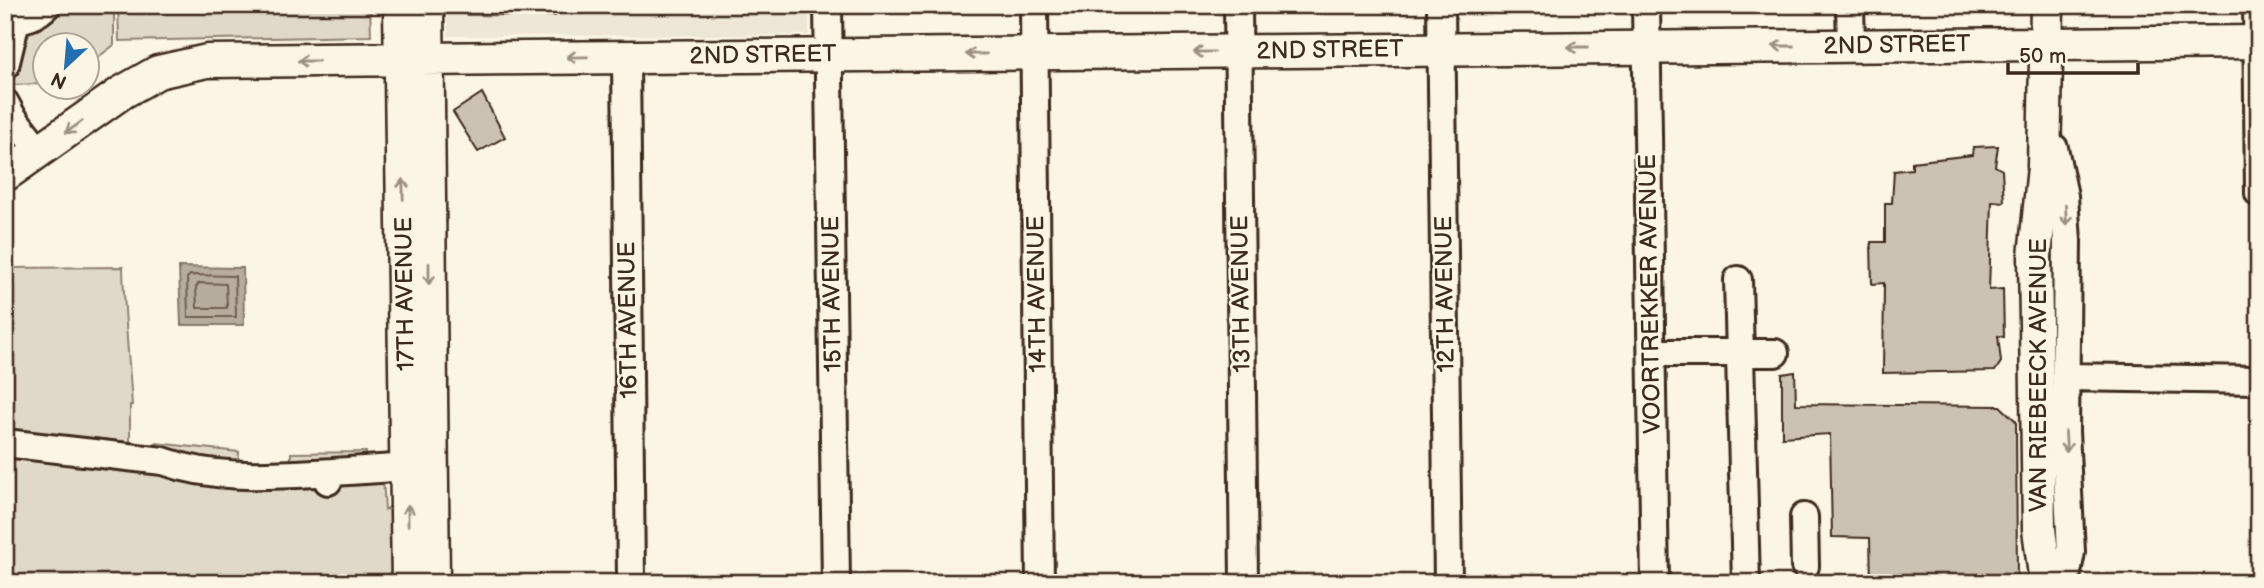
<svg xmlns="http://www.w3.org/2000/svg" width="2264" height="588" viewBox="0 0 2264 588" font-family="'Balsamiq Sans',sans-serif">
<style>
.built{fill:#eee6d6}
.green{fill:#e0d8c8;stroke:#8e8173;stroke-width:2}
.water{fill:#b7ad9e;stroke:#85796b;stroke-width:2}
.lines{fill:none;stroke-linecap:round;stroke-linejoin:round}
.shore{stroke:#6d5e51;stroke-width:2}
.building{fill:#ccc2b3;stroke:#3b2a1e;stroke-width:2}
.minor-casing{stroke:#3b2a1e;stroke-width:32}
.major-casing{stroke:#3b2a1e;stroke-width:37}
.minor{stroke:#fcf5e5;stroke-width:26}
.major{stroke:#fcf5e5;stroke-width:32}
.oneway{stroke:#9c9082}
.labels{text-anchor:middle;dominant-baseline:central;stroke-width:5;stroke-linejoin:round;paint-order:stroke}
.street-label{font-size:24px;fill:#3b2a1e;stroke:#fcf5e5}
</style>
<rect width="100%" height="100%" fill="#fcf5e5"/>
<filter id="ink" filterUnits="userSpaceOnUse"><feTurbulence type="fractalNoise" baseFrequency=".0143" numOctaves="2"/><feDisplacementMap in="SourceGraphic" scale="14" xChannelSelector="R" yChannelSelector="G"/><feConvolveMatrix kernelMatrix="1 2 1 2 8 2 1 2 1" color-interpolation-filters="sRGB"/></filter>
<g filter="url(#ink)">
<path class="built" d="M447,5h362v30l-361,1z"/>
<path class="green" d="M5,5h109v40l-26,20v-19h-42l-1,38 -40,1z
M118,5h252l1,31 -252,5z
M467,5h88v11l-88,-1z
M123,267c1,46 6,91 9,138h-2v41h25l1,-3 83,9 -1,14 53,-1v-12l75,-1v26l17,-1 2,33 13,-9 1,82h-394v-315z"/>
<path class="water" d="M179,267l64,1 1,57h-63z"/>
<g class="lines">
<path class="shore" d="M190,275l45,1 1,41h-48l-1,-39z
M199,283l27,1 1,24h-30l-1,-21z"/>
</g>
<path class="building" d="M482,93l23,44 -27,15 -25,-40z
M1998,146l-3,20 7,4 2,32 -12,-1 -3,89 14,-1 1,48 -6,-1 3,26 -6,9 -112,2 1,-90 -12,1 -1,-42h14v-39h7l2,-32 18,-2v-7l60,-7 1,-8z
M1795,372l1,32 204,2 16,15 1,162h-146l-1,-45 -38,-1 -2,-103 -48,3v-63z"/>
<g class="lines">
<defs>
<path id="minor" d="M828,5l8,578
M1034,5l6,578
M1238,5l6,578
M1441,5l7,578
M1646,5l9,578
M1850,5l1,41
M2257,5l2,188
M5,17c16,5 30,0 42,-12
M626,57l5,526
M5,66l11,-45
M5,103l7,13 28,36
M2054,148l10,48 3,45 -2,190 6,121 -6,31
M1738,280l8,303
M1652,353h123
M2065,377l194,3
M5,443l158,18c56,20 112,14 170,11
M328,481l5,-9 93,-6
M1804,517l1,49"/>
<path id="major" d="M400,5l8,578
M427,5l6,578
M5,175l116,-82 37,-21 49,-11 2052,-19
M2046,583l-7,-54 -4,-273 9,-89 3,-162"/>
</defs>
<use href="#minor" class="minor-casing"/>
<use href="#major" class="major-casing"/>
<use href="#minor" class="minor"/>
<use href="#major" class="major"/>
</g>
<defs><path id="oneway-shaft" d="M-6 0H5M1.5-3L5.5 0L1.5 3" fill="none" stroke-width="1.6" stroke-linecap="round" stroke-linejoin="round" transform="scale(1.75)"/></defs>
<g class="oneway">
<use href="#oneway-shaft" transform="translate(1783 46) rotate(180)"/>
<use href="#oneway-shaft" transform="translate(1578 47) rotate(180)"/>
<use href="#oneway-shaft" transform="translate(1204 52) rotate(179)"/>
<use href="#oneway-shaft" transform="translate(976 54) rotate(180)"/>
<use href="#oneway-shaft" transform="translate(577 57) rotate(179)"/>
<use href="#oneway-shaft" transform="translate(308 61) rotate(180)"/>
<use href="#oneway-shaft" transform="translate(74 127) rotate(144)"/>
<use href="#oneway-shaft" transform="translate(403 189) rotate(-91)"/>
<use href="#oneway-shaft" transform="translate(2066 215) rotate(87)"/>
<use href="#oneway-shaft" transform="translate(429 274) rotate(90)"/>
<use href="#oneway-shaft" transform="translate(2066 442) rotate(87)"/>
<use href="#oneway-shaft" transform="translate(408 515) rotate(-90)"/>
</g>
</g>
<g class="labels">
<g class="street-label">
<text transform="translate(1897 45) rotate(-1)">2ND STREET</text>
<text transform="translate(1330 50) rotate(-1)">2ND STREET</text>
<text transform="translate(763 55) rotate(-1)">2ND STREET</text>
<text transform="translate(405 294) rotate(-91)">17TH AVENUE</text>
<text transform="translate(832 294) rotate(-91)">15TH AVENUE</text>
<text transform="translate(1037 294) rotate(-91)">14TH AVENUE</text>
<text transform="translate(1241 294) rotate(-91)">13TH AVENUE</text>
<text transform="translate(1445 294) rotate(-91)">12TH AVENUE</text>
<text transform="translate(1650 294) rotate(-91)">VOORTREKKER AVENUE</text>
<text transform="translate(628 320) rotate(-91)">16TH AVENUE</text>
<text transform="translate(2038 375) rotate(-90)">VAN RIEBEECK AVENUE</text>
</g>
</g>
<rect width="2264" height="588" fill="none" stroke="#fcf5e5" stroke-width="28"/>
<rect x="14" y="14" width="2236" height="560" fill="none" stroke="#3b2a1e" stroke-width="2.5" filter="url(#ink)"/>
<g transform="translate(66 66) rotate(206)"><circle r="33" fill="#fcf5e5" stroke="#afa495" stroke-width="2"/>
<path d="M0-5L12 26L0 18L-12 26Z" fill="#1f6fb2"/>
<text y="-10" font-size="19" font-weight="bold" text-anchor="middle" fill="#3b2a1e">N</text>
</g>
<path d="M2008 63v10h130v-10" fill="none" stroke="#3b2a1e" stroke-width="3.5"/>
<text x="2019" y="63" font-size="21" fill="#3b2a1e" stroke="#fcf5e5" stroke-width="5" paint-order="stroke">50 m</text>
</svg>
